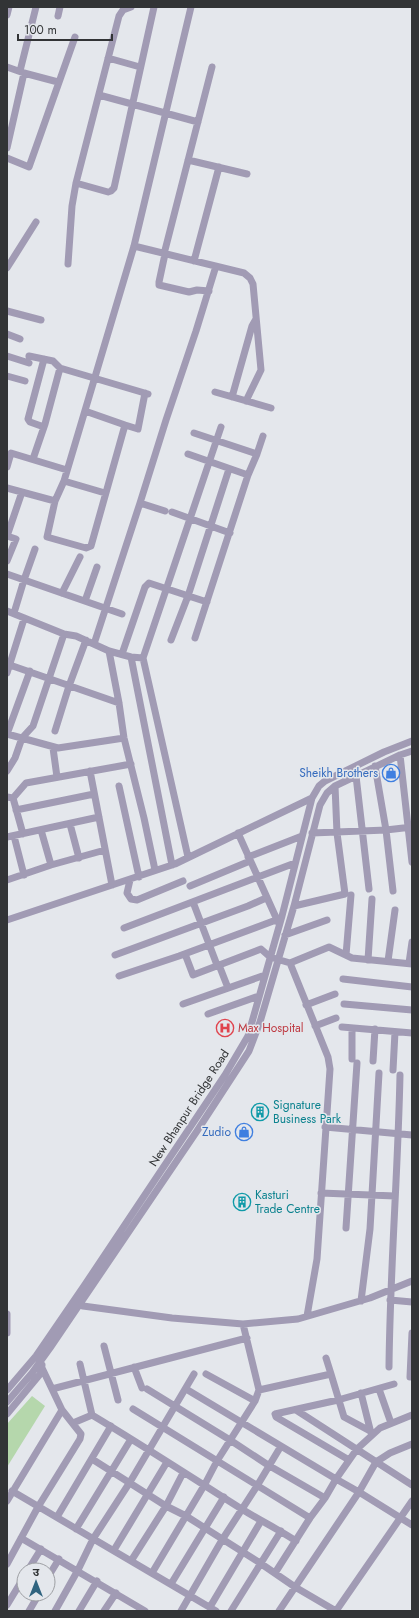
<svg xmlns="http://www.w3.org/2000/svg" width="419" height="1618" viewBox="0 0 419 1618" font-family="Jost,'Noto Sans Devanagari',sans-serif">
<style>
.green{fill:#b5d7ac}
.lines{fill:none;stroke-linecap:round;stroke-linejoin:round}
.minor{stroke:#a19bb4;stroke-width:7}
.labels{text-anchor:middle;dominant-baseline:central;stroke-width:3;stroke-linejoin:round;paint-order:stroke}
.shop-label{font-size:12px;fill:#366cbe;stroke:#e4e7ec;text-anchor:end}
.health-label{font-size:12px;fill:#be3a42;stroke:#e4e7ec;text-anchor:start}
.culture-label{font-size:12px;fill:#0d838f;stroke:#e4e7ec;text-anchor:start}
.street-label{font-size:12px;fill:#323436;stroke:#e4e7ec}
</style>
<rect width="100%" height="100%" fill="#e4e7ec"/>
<path class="green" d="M32,1396l13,10 -38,61v-43z"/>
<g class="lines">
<path class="minor" d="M7,15l2,-8
M58,16l2,-9
M108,58l32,9
M7,67l17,6 34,9
M20,71l16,-64
M99,95l99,27
M7,148l17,-75
M7,158l22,9 46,-130
M188,160l59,14
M76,183l32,9 3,-1 3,-3 40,-181
M134,246l110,27 6,5 3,6 8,86 -15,31
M164,254l48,-187
M165,254l-6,28v3l30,7 8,-2 12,1
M194,261l25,-94
M68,264l4,-58 4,-23 43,-167 4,-6 8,-3
M7,268l29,-46
M7,311l34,9
M7,334l13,5
M7,356l22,7
M29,356l24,5 7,7 88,26
M44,359l-16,60 2,3 14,5
M7,376l18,5
M215,392l56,16
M145,393l-7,36 -13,-4 -34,121 -5,2 -39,-11 8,-36 9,-20 70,-235 57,-239
M232,397l20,-71 4,-7
M85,411l40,14
M194,433l63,21 6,-18
M188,454l60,21
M33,459l12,-35 15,-56
M7,467l4,-14 56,17
M64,481l41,12
M7,488l48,13
M140,503l25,8
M172,512l58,21
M7,536l15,-44
M7,536l9,3 -9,22
M7,574l115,40
M62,593l18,-36
M85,601l12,-34
M7,611l57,23 12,2 33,15 22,6 12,1
M14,613l10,-33 11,-31
M195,638l53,-163 9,-21
M171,640l17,-44 41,-127
M94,644l46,-141 26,-83 30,-89 20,-65
M109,651l10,52 5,35 20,80 11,52
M122,654l23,-67 4,-4 58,19
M131,657l41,208
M7,664l112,39
M7,673l17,-54
M55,731l14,-45 17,-46
M7,734l51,14 66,-10
M7,734l23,-63
M53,748l4,29
M400,755l12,107
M375,766l11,64 7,61
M7,771l8,-13 7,-20 11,-12 31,-92
M90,771l22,114
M356,776l13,113
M119,786l20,91
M7,797l6,1 10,36
M13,798l13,-15 105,-19
M16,810l78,-16
M70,824l9,34
M41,830l10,35
M238,833l40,89
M312,833l74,-3 26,-3
M14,836l10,39
M7,837l92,-20
M188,857l-45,-199 78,-231
M248,857l54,-21
M7,880l44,-15 54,-15
M130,880l-3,13 4,6 6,1 46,-19
M190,886l60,-25
M193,902l24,63
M294,906l51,-12 -8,-61 -2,-47
M7,920l168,-56 137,-66
M124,928l171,-65
M285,935l42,-15
M185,954l8,21 68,-26 9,8 20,6 38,94 2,12 -13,190 -10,57
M115,955l133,-49 18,-8
M346,955l5,-60
M368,960l4,-61
M388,961l7,-51
M290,963l39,-16 23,11 60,6
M409,963l3,-21
M219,965l9,23
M119,976l60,-20 97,-36
M343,979l69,8
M183,1004l82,-29
M344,1004l68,6
M306,1005l29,-11
M208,1014l51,-18
M315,1026l21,-8
M342,1027l70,6
M352,1059v-31
M373,1061l2,-32
M393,1070l2,-38
M325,1127l87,8
M321,1193l74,3
M346,1228l11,-165
M390,1300l22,2
M361,1301l9,-72 9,-156
M79,1304l4,2 89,12 71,6 55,-5 72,-21 42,-17
M7,1314v19
M243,1324l16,66 72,-16 13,43 26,14
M104,1346l14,54
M326,1358l5,16
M134,1367l8,21
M389,1367c1,-98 9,-195 11,-292
M206,1374l49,27
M410,1377l2,-44
M52,1389l195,-51
M147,1389l83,51 38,25 57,33
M186,1389l150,90 23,13 53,33
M379,1389l12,34
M7,1390l29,-34 48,-70 141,-211 23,-39 34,-120 30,-118 7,-12 6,-5 59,-29 28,-11
M361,1393l10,40
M7,1402l25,-29 18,-25 147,-217 52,-80 11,-29 34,-116 26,-101 7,-12 8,-7 65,-31 12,-4
M133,1409l177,109
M296,1410l116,75
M7,1414l34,-41 1,-8
M92,1415c50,30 99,62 148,93 19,12 38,21 56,33
M73,1423l19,-8 -12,-51
M92,1459l74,47 20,10 74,47 35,24 41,24
M349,1460l-73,-43 -1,-3 63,-14 56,-16
M12,1491l204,120
M7,1501l55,-91
M57,1517l54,-91
M76,1529l55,-90
M21,1538l124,73
M114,1550l53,-88
M131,1561l35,-55 17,-33
M7,1564l31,-57 42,-68 1,-5 -19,-24 -20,-42
M28,1570l13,-21
M152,1573l53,-89 12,-23 38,-60 4,-11
M275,1573l35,-55 15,-20 11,-19 21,-30 23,-21 32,-13
M48,1577l11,-18
M171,1584l53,-87
M7,1605l17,-28
M210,1607l51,-86
M29,1611l10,-17
M55,1611l23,-41 15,-31 37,-57 64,-108
M79,1611l18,-30
M104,1611l12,-18
M181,1611l41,-71 35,-54 24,-40
M231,1611l50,-80
M279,1611l80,-119 17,-30 14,-9 22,-9
M336,1611l76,-110"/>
</g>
<defs>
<symbol id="shop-ring" viewBox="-11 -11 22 22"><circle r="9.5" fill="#e4e7ec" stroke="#3f7fe0" stroke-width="1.5"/><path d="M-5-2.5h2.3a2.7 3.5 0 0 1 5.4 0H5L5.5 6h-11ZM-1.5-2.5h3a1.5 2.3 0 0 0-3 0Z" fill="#3f7fe0"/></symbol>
<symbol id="hospital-ring" viewBox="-11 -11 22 22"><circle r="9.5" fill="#e4e7ec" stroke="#e0444e" stroke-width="1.5"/><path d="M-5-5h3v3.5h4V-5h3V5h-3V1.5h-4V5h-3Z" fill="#e0444e"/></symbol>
<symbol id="building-ring" viewBox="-11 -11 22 22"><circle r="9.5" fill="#e4e7ec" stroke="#0f9aa8" stroke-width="1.5"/><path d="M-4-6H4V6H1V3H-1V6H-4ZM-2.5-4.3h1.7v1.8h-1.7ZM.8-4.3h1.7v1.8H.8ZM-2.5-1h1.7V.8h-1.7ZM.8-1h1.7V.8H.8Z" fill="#0f9aa8"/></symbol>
</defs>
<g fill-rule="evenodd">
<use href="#shop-ring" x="381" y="763" width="20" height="20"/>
<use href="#hospital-ring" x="215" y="1018" width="20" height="20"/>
<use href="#building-ring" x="250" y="1102" width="20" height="20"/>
<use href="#shop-ring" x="234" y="1122" width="20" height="20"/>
<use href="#building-ring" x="232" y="1192" width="20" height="20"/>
</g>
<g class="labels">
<g class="shop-label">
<text x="378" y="773">Sheikh Brothers</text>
<text x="231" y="1132">Zudio</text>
</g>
<g class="health-label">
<text x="238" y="1028">Max Hospital</text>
</g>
<g class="culture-label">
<text x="273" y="1105">Signature<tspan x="273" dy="14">Business Park</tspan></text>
<text x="255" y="1195">Kasturi<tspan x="255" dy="14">Trade Centre</tspan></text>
</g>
<g class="street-label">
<text transform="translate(189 1108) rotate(-57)">New Bhanpur Bridge Road</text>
</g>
</g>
<rect width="419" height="1618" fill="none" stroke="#323436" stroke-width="16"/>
<g transform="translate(36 1582)"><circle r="19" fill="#e4e7ec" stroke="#9d9fa3"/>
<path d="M0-3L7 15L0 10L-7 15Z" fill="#2f637f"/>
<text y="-6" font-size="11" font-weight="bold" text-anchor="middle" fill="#323436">उ</text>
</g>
<path d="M18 34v6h94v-6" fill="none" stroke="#323436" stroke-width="2"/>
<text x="24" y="34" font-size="12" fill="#323436" stroke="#e4e7ec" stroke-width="3" paint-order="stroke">100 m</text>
</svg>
